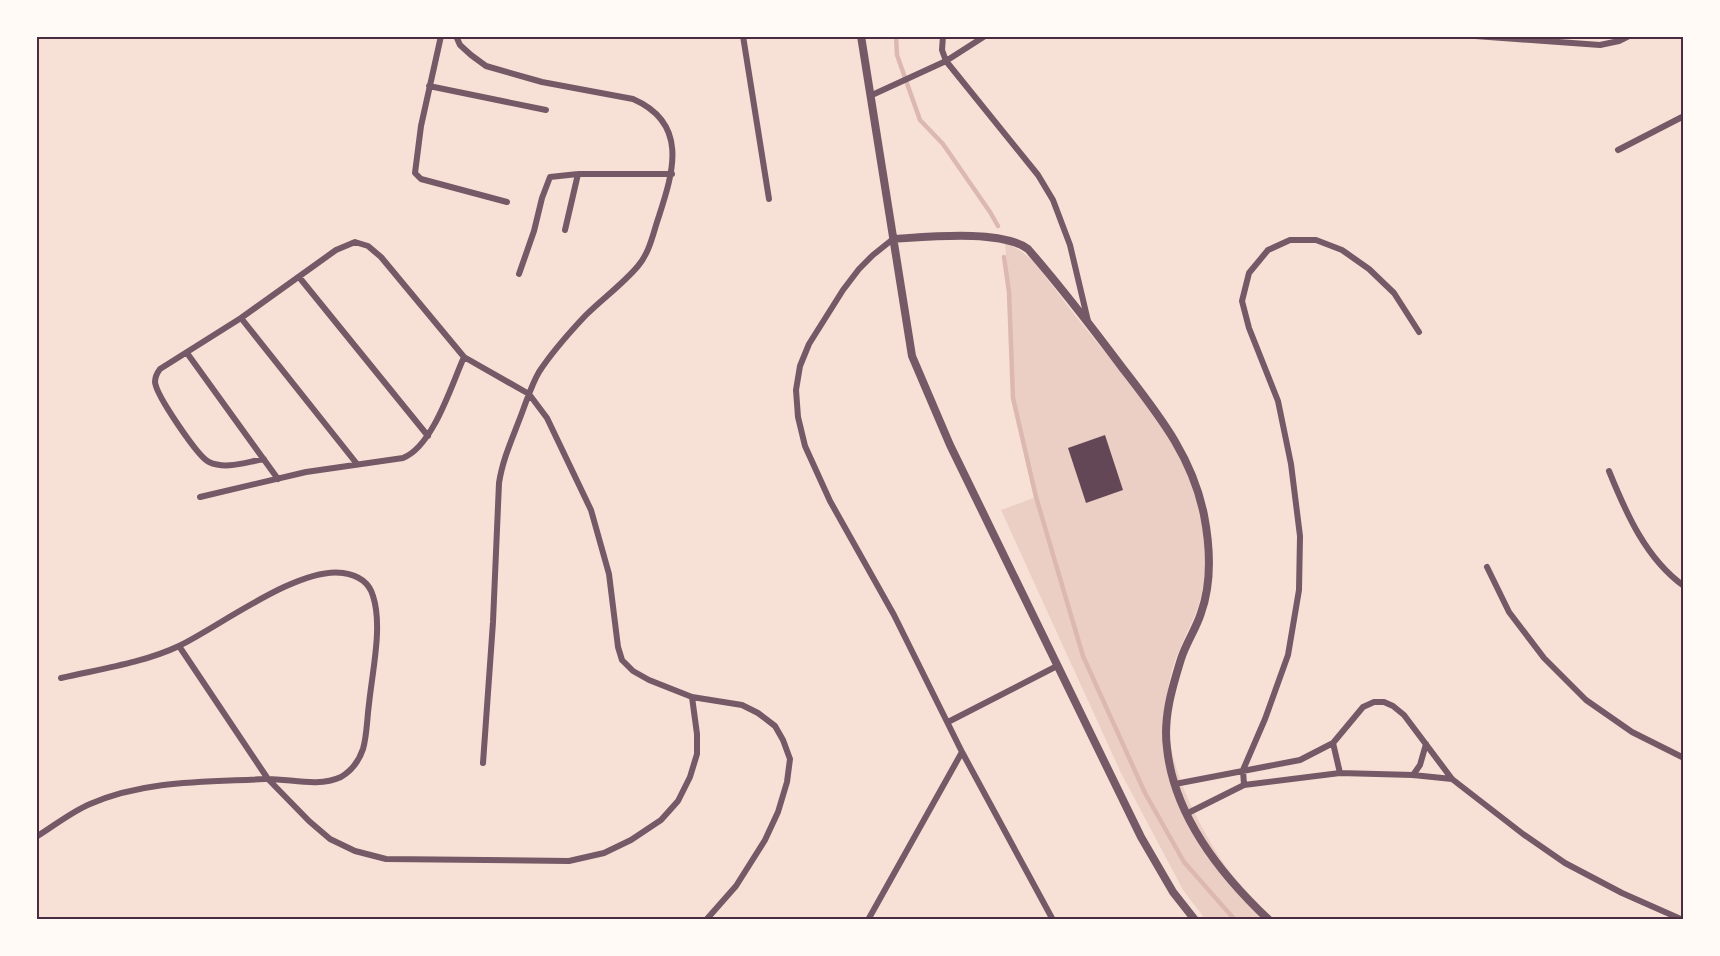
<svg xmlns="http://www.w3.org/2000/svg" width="1720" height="956" viewBox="0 0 1720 956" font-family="'Titillium Web',sans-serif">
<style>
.green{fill:#ebcfc5}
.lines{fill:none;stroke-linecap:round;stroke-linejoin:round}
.stream{stroke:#dcb8b0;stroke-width:4.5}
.building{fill:#644757}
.minor{stroke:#755966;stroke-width:6}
.tertiary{stroke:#755966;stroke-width:8}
.neatline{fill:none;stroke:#4a2c40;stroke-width:2}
</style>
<rect width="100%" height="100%" fill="#f7e1d7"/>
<path class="green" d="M1005,242l16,9 12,10c18,22 35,46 53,68 45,55 99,112 114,183 7,34 8,71 -5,103 -8,18 -17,36 -23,55 -18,65 14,134 48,188 15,23 35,42 54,62h-68l-23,-30 -62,-117 -120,-263 35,-13 -23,-99 -4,-105z"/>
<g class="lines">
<path class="stream" d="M896,36l1,19 23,65 23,24 47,68 8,14
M1004,257l5,35 4,106 23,99 47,159 62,137 39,69 51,58"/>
</g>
<path class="building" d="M1105,435l18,55 -37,13 -18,-55z"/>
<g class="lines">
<path class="minor" d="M441,36l-20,90 -6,47 6,6 86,23
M456,36l4,9 11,10 15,11 56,16 91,17c55,24 41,71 26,117 -6,17 -9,36 -21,50 -15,18 -36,33 -53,50 -16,17 -33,36 -46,56 -7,12 -11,25 -16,38 -9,25 -20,47 -24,73l-6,139 -10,141
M743,36l26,163
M943,36l-1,14 4,11 92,114 15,25 17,45 18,76
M1475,36l125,9 19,-4 10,-5
M429,86l117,24
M872,95l74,-34 39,-25
M1618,150l66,-34
M565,230l13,-56
M893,239l-20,16 -14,14 -16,21 -34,54 -9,22 -4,24 2,27 7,29 25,55 64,114 68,137 91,168
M519,274l15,-43 8,-33 8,-21 28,-3h94
M299,277l129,159
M241,318l116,146
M187,353l91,126
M264,459c-18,3 -38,11 -55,3 -11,-5 -53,-67 -54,-80 0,-5 2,-9 5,-13l81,-51 95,-68 19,-8 13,4 13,11 83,100 65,37 18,24 44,92 18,64 9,73 4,13 11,11 16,9 43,17 50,8 16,8 17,13 8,14 7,19 -3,23 -9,30 -13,28 -29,46 -30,34
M1609,471c17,42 37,88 75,115
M200,497l106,-25 97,-14c30,-12 48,-72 61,-101
M1487,567l22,45 35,46 42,42 46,32 52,26
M179,646l89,133 41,42 21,18 25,12 31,8 183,2 35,-8 27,-13 30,-20 17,-19 12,-24 7,-23v-20l-5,-37
M948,722l109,-56
M1333,743l7,30
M1413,775l7,-10 6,-21
M1175,784l125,-24 33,-17 30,-36 11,-5h10l9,4 11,9 48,64 71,55 42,29 57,30 61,27
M1244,785l-1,-15 22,-51 23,-64 11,-65 1,-54 -9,-72 -13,-63 -29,-73 -7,-27 7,-28 19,-23 22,-10h26l26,10 27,19 25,24 25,39
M1186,814l58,-29 96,-12 73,2 39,4
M36,837c18,-11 35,-25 54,-33 55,-24 116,-22 174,-25 25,-1 53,9 77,-2 10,-6 18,-16 22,-28 4,-13 4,-31 6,-45 3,-31 14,-78 4,-108 -4,-14 -16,-21 -30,-23 -44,-7 -123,53 -164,73 -36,17 -79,23 -118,32
M868,920l94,-168"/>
<path class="tertiary" d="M861,36l51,320 38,89 191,392 32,55 22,28
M893,239c34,-2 108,-10 135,10 33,38 63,77 93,117 36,47 71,89 83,149 6,31 8,67 -3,98 -5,16 -15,30 -20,46 -9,29 -18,59 -14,89 7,68 54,127 102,172"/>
</g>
<rect width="1720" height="956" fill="none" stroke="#fffaf5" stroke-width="75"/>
<rect x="38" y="38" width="1644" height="880" class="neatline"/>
</svg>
